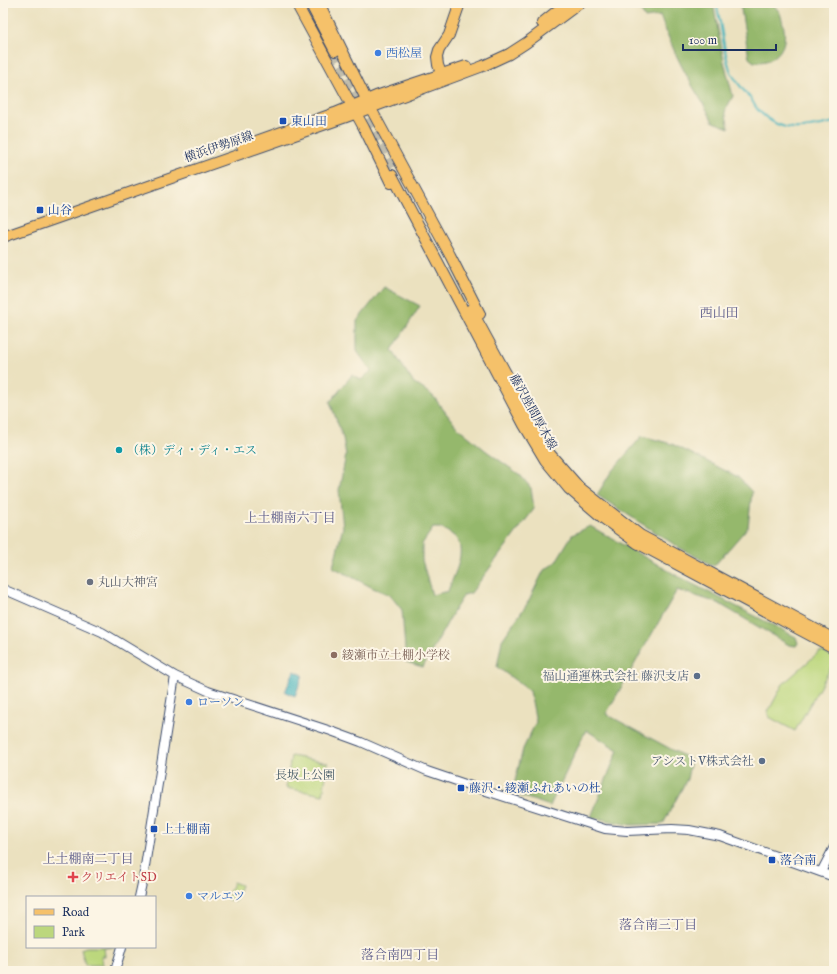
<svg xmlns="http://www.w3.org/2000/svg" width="837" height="974" viewBox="0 0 837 974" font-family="'IM FELL English','Noto Serif JP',serif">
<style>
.green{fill:#bcd77d;stroke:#6c836e}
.forest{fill:#95b86c;stroke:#587465;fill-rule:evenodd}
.water{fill:#43b3bd;stroke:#2f718e}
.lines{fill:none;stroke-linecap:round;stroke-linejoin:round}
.stream{stroke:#43b3bd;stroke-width:2}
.major-tunnel{stroke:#c1bdac;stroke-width:10;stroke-dasharray:10 5;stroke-linecap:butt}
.minor-casing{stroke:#3a4a6d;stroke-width:10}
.major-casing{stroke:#3a4a6d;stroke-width:12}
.minor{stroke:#fff;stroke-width:8}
.major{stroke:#f5c16b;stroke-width:10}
.shop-dot{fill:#3f7fe0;stroke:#fcf5e5;stroke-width:1.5}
.transit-dot{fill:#1a4fb4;stroke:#fcf5e5;stroke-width:1.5}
.culture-dot{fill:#0f9aa8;stroke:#fcf5e5;stroke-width:1.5}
.worship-dot{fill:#6b7280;stroke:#fcf5e5;stroke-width:1.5}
.education-dot{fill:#8d6e63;stroke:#fcf5e5;stroke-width:1.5}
.service-dot{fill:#5c6f8a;stroke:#fcf5e5;stroke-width:1.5}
.health-dot{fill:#e0444e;stroke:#fcf5e5;stroke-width:1.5}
.labels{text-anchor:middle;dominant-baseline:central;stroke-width:4;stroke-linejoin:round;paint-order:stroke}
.shop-label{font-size:12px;fill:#366cbe;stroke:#fcf5e5;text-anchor:start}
.transit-label{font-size:12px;fill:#164399;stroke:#fcf5e5;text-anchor:start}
.street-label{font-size:12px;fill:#1b2f5e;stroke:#fcf5e5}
.culture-label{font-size:12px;fill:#0d838f;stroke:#fcf5e5;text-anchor:start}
.worship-label{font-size:12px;fill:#5b616d;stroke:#fcf5e5;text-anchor:start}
.education-label{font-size:12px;fill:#785e54;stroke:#fcf5e5;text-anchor:start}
.service-label{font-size:12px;fill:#4e5e75;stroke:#fcf5e5;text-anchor:end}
.park-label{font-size:12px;fill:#435966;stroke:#fcf5e5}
.health-label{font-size:12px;fill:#be3a42;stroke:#fcf5e5;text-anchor:start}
.neighbourhood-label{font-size:13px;fill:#5c5c8a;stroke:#fcf5e5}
</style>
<rect width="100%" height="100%" fill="#fcf5e5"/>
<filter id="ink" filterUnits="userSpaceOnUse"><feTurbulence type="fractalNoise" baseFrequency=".025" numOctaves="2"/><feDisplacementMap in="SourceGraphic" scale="8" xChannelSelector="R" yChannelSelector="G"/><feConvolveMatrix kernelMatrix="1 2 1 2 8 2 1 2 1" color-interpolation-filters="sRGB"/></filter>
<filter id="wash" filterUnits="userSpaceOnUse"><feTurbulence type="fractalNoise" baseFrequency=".012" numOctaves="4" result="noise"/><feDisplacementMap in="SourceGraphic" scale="16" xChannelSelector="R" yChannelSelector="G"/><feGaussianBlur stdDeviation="0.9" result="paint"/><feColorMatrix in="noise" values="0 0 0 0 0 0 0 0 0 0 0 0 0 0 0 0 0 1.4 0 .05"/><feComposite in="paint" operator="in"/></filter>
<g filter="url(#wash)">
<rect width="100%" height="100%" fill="#ebe1bf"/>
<path class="green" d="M823,651l11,7v4l-39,69 -26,-14 -1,-5 15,-28 36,-32z
M291,756l37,7 -5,32 -37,-7z
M233,882l8,3 -6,17 -8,-3z
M86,947h31l-13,1 1,8h-4l1,9h-17l-4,-16z"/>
<path class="forest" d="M636,3h77l11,59 9,34 -8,15 4,17 -16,-6c-7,-16 -18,-30 -26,-46 -11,-19 -19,-40 -27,-60l-15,2z
M740,3h33c1,4 5,6 7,10 6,18 9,37 -11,47 -4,2 -10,2 -15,2l-5,-4z
M384,287l36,19 -28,44 21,32 20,14 23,30 29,24 35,25 11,13 3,21 -63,84 -7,2 -9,14 -32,58 -17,-5 -4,-52 -12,-15 -17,-7 -40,-21 10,-40 -4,-37 7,-35 -3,-17 -13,-36 22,-27 9,5 10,-9 -14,-20v-30zM441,528c4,2 9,5 13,8 15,14 -1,40 -6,55l-16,4 -10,-35v-16l11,-16z
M642,436l30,8 66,33 14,15 -4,35 -34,39 -34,-18 -83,-53 14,-23z
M590,526l93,53 113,58 2,6 -2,3 -7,-1 -71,-42 -41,-13 -71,124 85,46 -4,19 -24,45 -33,1 -39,-8 27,-67 -32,-20 -36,76 -38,-13 11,-44 13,-27 -6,-31 -33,-24 5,-27 25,-36 17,-34 11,-7 17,-28z"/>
<path class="water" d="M294,671l9,4 -8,21 -10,-4z"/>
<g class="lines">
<path class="stream" d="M716,3c6,21 7,50 15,69 5,10 13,19 20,27 3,4 5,10 9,13 23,23 45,17 74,10"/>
</g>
</g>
<g filter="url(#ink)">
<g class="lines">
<path class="major-tunnel" d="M335,51l62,121"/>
<defs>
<path id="minor" d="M3,589l99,43 73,44 33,15 123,40 30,11 66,29 53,18 125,40 22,2 45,-2 17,1 31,6 114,41
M821,872l13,-25
M139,897l4,-18 32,-203
M115,971l7,-24"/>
<path id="major" d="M296,3l68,125 27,55
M310,3l25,48
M319,3l51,104 80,148 30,59
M542,23l25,-20
M443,79l-5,-14 -1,-8 2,-7 10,-15 11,-32
M242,146l93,-33 41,-17 90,-30
M392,175l132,250 21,35 24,29 35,30 33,24 197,105
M3,237l343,-120 137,-51 26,-12 17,-11 54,-40
M471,309l79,145 29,33 61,48 194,104"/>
</defs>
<use href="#minor" class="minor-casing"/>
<use href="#major" class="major-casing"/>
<use href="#minor" class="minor"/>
<use href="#major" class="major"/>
</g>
</g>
<g class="shop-dot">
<circle cx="378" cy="53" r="4"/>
<circle cx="189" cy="702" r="4"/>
<circle cx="189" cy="896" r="4"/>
</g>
<g class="transit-dot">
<rect x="279" y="117" width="8" height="8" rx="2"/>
<rect x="36" y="206" width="8" height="8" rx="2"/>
<rect x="457" y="784" width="8" height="8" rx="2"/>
<rect x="150" y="825" width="8" height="8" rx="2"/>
<rect x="768" y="856" width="8" height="8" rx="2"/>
</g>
<circle class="culture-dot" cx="119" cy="450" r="4"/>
<circle class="worship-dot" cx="90" cy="582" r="4"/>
<circle class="education-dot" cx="334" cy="655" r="4"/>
<g class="service-dot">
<circle cx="697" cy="676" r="4"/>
<circle cx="762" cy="761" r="4"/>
</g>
<path class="health-dot" d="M71 871h4v4h4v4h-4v4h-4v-4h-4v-4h4z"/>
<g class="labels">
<g class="shop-label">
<text x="386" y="53">西松屋</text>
<text x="197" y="702">ローソン</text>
<text x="197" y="896">マルエツ</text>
</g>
<g class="transit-label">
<text x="291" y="121">東山田</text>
<text x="48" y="210">山谷</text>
<text x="469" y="788">藤沢・綾瀬ふれあいの杜</text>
<text x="162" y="829">上土棚南</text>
<text x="780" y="860">落合南</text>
</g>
<g class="street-label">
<text transform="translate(219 147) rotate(-19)">横浜伊勢原線</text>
<text transform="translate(533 412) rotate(61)">藤沢座間厚木線</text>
</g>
<g class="culture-label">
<text x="127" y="450">（株）ディ・ディ・エス</text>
</g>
<g class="worship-label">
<text x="98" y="582">丸山大神宮</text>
</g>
<g class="education-label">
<text x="342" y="655">綾瀬市立土棚小学校</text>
</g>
<g class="service-label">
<text x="689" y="676">福山通運株式会社 藤沢支店</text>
<text x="754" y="761">アシストV株式会社</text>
</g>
<g class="park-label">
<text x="305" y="775">長坂上公園</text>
</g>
<g class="health-label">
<text x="81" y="877">クリエイトSD</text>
</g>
<g class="neighbourhood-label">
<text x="719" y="313">西山田</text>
<text x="290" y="518">上土棚南六丁目</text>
<text x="88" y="859">上土棚南二丁目</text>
<text x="658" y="925">落合南三丁目</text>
<text x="400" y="955">落合南四丁目</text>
</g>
</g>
<rect width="837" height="974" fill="none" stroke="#fcf5e5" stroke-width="16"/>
<rect x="26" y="896" width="130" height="52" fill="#fcf5e5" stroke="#a2a6af"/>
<rect x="34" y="909" width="20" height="6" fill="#f5c16b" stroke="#a2a6af"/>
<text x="62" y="916" font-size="12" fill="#1b2f5e">Road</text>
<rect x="34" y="926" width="20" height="12" fill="#bcd77d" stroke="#a2a6af"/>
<text x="62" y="936" font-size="12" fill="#1b2f5e">Park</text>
<path d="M683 44v6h93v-6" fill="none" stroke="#1b2f5e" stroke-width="2"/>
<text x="689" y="44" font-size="12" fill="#1b2f5e" stroke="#fcf5e5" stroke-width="3" paint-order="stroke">100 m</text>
</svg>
